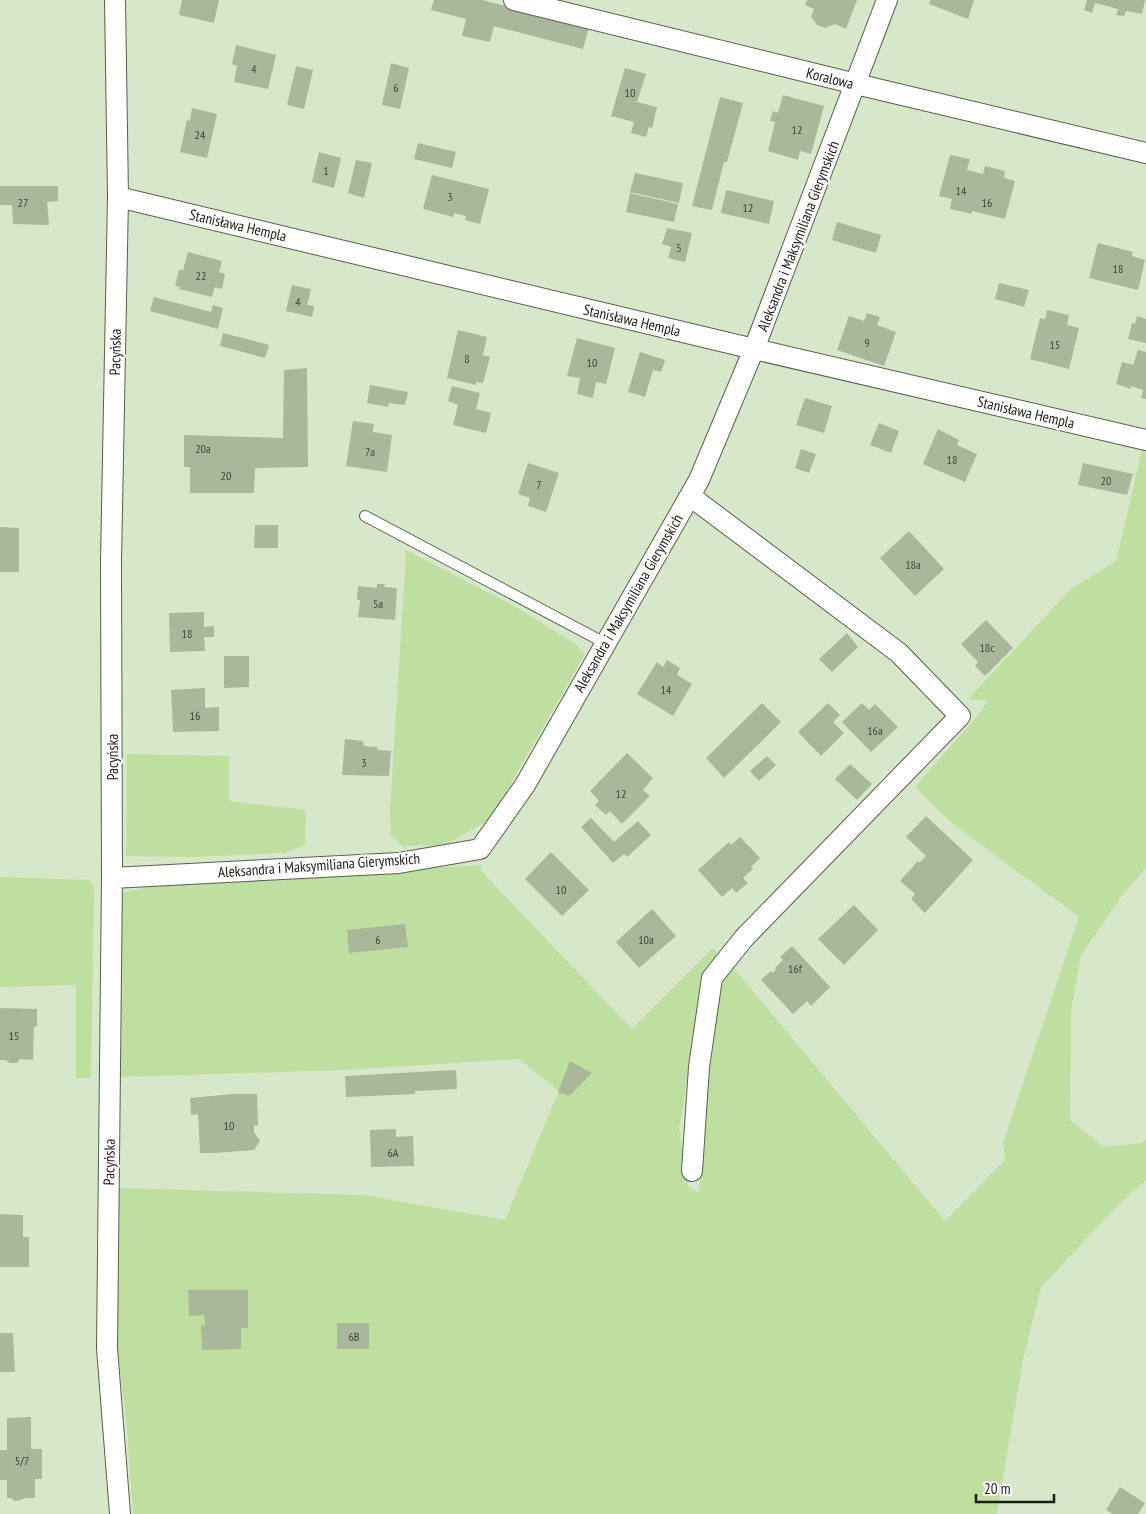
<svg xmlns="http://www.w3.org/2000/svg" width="1146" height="1514" viewBox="0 0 1146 1514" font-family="'PT Sans Narrow',sans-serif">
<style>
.green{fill:#bedf9f}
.building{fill:#a9b89b}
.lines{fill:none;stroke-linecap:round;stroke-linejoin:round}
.service-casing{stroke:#546248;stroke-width:12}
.minor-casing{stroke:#546248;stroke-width:22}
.service{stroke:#fff;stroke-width:10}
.minor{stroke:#fff;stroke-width:20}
.labels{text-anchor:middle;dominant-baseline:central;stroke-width:4.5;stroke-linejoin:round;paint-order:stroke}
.number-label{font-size:12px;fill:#3c4435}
.street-label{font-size:15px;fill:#181d13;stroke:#fff}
</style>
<rect width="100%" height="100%" fill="#d7e7c9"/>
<path class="green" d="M1143,446l3,1v421l-25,29 -40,58 -10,56 -1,109 34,27 38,-4 4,-4v41l-27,24 -78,83 -18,73 -26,154h-864l-6,-85 -9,-79 -1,-162 246,7 142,25 54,-129 -40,-32 -175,11 -227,7 5,-36 -3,-147 39,-10 325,-19 -3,5 152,159 81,-81 5,5 -11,18 -15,66 -9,71 -4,20 9,59 11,5 4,-96 16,-111 12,-20 214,256 60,-61 -2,-17 76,-226 -127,-94 -37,-36 64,-73 9,-13 -20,-2 103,-110 45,-28z
M406,550l112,58 57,36 10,10 -88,154 -10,13 -41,24 -43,1 -12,-10 -1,-24z
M127,754l102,2v45l77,9 -1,35 -21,8 -90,4 -68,-1z
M0,877l89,3 5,7 -3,191h-15v-93l-76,2z"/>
<path class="building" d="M182,0h37l-5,23 -35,-8z
M434,0h48l107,27 -6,22 -89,-23 -4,16 -28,-6 4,-17 -35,-9z
M807,0h50l-11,29 -11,-5 -10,4 -8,-3 -6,-9 3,-7 -9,-4z
M931,0h43l-6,19 -39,-15z
M1087,0h58l-3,14 -16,-3 -2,5 -8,-1 2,-6 -23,-6 -3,10 -8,-3z
M236,45l40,10 -8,34 -34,-7 3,-16 -5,-2z
M391,63l18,5 -9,41 -18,-4z
M296,66l17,4 -9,39 -17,-4z
M625,68l21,6 -9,28 20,5 -5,21 -3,-1 -3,10 -15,-4 3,-11 -23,-6z
M783,95l41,11 -13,48 -11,-3 -2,9 -30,-9 7,-29 -5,-1 3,-10 5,2z
M720,97l23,6 -16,59h-3l-12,48 -20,-4z
M192,108l25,6 -10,44 -27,-6 7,-32 3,1z
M418,143l38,9 -4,16 -38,-9z
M319,152l22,6 -7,30 -22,-6z
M950,155l20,4 -3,11 16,4 2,-8 20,5 -1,7 11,3 -10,38 -33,-8v3l-22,-5 2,-10 -13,-3z
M356,160l16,3 -8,35 -16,-5z
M635,173l48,10 -4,20 -49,-11z
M432,175l57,14 -9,35 -15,-4 1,-4 -12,-3 -1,4 -30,-8z
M0,186h58v15l-11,1 2,23 -36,-1 -1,-19h-12z
M726,190l48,11 -5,23 -48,-11z
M630,193l48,11 -4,18 -48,-10z
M837,222l44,13 -5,18 -44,-13z
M667,228l25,5 -7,29 -17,-4 3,-11 -9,-3z
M1098,243l35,9 -1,4 13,4 -7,30 -49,-12z
M188,252l34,9 -3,11 6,2 -3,15 -7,-2 -3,10 -33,-8 1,-2 -5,-1 4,-16h4z
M999,283l30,7 -5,17 -29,-8z
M292,285l19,4 -4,16 7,1 -2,11 -26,-6z
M154,297l57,15 2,-7 10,3 -5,21 -68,-18z
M1047,310l22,5 -2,10 12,3 -10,41 -39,-10 10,-41 5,1z
M867,313l13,4 -3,8 19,7 -12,34 -47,-16 12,-34 15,5z
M1137,316l9,3v24l-18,-4 4,-16 3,1z
M458,330l29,7 -4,18 7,2 -7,26 -7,-1v3l-29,-7z
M223,333l46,12 -4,13 -45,-12z
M577,338l38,10 -9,36 -10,-2 -3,16 -16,-4 3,-16 -13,-2z
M1138,350l8,2v47l-5,-1 2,-8 -12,-4v3l-15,-5 6,-22 11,3z
M640,352l25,8 -4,12 -8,-2 -8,27 -17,-5z
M307,368l1,99 -53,1 -1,25h-64v-26h-6v-32l99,3 1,-68z
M370,385l38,7 -3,13 -16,-2 -1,4 -21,-4z
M452,386l28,7 -4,16 15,4 -5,20 -33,-8 5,-20 -10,-4z
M805,398l27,8 -8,27 -28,-8z
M353,421l21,3 -1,8 19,3 -5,37 -41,-6z
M879,423l20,8 -8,22 -21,-8z
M938,429l21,11 -2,5 20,9 -12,28 -42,-18z
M801,449l15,5 -7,19 -14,-5z
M528,463l31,10 -13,39 -18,-6 2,-8 -12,-4z
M1083,463l50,11 -6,21 -49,-10z
M255,525h23v23h-24z
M0,527l19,1v44h-19z
M909,531l35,38 -29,27 -35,-38z
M377,584h8l-1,3 13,1 -2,32 -37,-3 2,-17h-3l1,-14 19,2z
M204,612v15l10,-1v11h-10l1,14 -35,1 -1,-39z
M986,620l27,28 -28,28 -10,-10 3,-4 -17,-18z
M847,633l11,14 -26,25 -13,-13z
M224,656h25v31l-25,1z
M667,660l13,8 -3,7 15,9 -19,32 -36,-22 20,-32 6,5z
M205,688v20l14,-1v24l-46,1 -2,-42z
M762,703l19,19 -57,56 -18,-20z
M828,703l12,12 -7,7 11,11 -23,23 -23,-24z
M862,703l7,7 6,-6 23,23 -27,25 -29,-30z
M345,739l18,2 1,5 13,1 1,3 13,1 -2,25 -47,-1z
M627,753l26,25 -10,12 7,6 -28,28 -12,-13 -4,4 -11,-10 4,-4 -9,-10z
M767,756l9,9 -17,16 -9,-10z
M850,764l22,20 -15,16 -22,-21z
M926,816l47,44 -48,53 -14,-14 4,-5 -15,-13 18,-20 1,2 7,-7 -20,-19z
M591,818l23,24 24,-21 13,14 -24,22 -3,-3 -11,9 -32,-36z
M740,837l20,21 -9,9 2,2 -10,9 5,5 -12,10 -4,-5 -10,9 -24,-27 31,-28 2,3z
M551,852l38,38 -27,26 -37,-37z
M854,905l24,25 -34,35 -26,-26z
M652,909l24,27 -37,32 -23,-26z
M405,924l3,23 -59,6 -2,-23z
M792,946l38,41 -19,19 -4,-5 -14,13 -32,-34 10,-9 2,2 3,-4 -1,-1 8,-8 -3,-3z
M0,1008l37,1v18l-3,-1 -1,34 -13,-1 -3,4h-8l-3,-3h-6z
M570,1061l22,12 -23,23 -11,-4z
M456,1070l1,19 -42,2v3l-69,3 -1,-21z
M233,1094h24l1,32 -4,-1v7l6,9 -6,9 -40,3h-14l-2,-39 -7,1 -1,-17z
M396,1129v8l17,-1 1,30 -43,1 -1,-37z
M0,1214l23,1v22h6v30h-29z
M188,1290h60v38h-7v21l-39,1 -1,-25h4l-1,-10 -15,1z
M337,1323h32v26h-32z
M0,1333h13l2,39h-15z
M31,1417v32h11v30h-7v19h-11l-3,2 -7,1 -3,-3h-4v-18h-7v-30h7v-32z
M1120,1487l25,16 -7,11h-25l-7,-4z"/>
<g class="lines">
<defs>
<path id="service" d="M365,516l240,127"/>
<path id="minor" d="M115,0l3,197 -7,364 1,317 -5,470 13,166
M514,0l342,84 290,69
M118,197l636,152 392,91
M690,496l209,157 61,63 -216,222 -32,40 -13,89 -7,104
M112,878l287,-15 81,-14 45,-64 174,-305 55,-131 133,-349"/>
</defs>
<use href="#service" class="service-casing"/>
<use href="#minor" class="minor-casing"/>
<use href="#service" class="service"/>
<use href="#minor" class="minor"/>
</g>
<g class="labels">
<g class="number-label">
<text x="254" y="68">4</text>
<text x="396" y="87">6</text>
<text x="630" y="92">10</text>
<text x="797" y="129">12</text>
<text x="200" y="134">24</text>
<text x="326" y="170">1</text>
<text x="961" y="190">14</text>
<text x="450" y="196">3</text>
<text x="23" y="202">27</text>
<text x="987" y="202">16</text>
<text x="748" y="207">12</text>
<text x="679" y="247">5</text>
<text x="1118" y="268">18</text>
<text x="201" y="275">22</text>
<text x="298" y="301">4</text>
<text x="867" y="342">9</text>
<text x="1055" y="344">15</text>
<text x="467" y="358">8</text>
<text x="592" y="362">10</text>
<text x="203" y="448">20a</text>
<text x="370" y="451">7a</text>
<text x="952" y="459">18</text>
<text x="226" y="475">20</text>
<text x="1106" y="480">20</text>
<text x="539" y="484">7</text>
<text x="913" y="564">18a</text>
<text x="378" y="603">5a</text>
<text x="187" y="633">18</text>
<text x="987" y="647">18c</text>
<text x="666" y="689">14</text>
<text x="195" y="715">16</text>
<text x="875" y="730">16a</text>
<text x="364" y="762">3</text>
<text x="621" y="793">12</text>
<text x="561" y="889">10</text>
<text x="378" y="939">6</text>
<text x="646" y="939">10a</text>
<text x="795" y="968">16f</text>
<text x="14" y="1035">15</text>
<text x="229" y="1125">10</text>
<text x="393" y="1152">6A</text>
<text x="354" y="1336">6B</text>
<text x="22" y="1460">5/7</text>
</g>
<g class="street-label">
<text transform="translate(830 78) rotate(14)">Koralowa</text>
<text transform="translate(238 225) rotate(13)">Stanisława Hempla</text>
<text transform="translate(798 236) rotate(-69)">Aleksandra i Maksymiliana Gierymskich</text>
<text transform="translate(632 320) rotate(13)">Stanisława Hempla</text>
<text transform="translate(115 352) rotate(-89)">Pacyńska</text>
<text transform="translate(1026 412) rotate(13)">Stanisława Hempla</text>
<text transform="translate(628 603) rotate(-60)">Aleksandra i Maksymiliana Gierymskich</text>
<text transform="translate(112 757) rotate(-90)">Pacyńska</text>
<text transform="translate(319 865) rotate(-4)">Aleksandra i Maksymiliana Gierymskich</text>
<text transform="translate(109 1162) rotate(-89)">Pacyńska</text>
</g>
</g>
<path d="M976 1494v8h78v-8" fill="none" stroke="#181d13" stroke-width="2.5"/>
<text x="984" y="1494" font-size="15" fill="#181d13" stroke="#ffffff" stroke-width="4" paint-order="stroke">20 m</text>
</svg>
